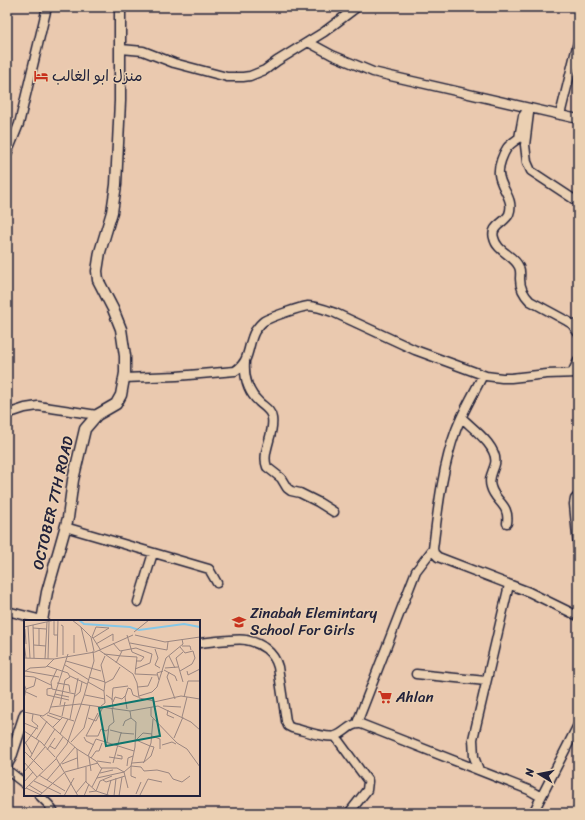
<svg xmlns="http://www.w3.org/2000/svg" width="585" height="820" viewBox="0 0 585 820" font-family="Sriracha,'Playpen Sans Arabic',sans-serif">
<style>
.lines{fill:none;stroke-linecap:round;stroke-linejoin:round}
.minor-casing{stroke:#22223b;stroke-width:11}
.tertiary-casing{stroke:#22223b;stroke-width:13}
.minor{stroke:#ebd0b2;stroke-width:8}
.tertiary{stroke:#ebd0b2;stroke-width:10}
.labels{text-anchor:middle;dominant-baseline:central;stroke-width:3;stroke-linejoin:round;paint-order:stroke}
.poi-label{font-size:15px;fill:#22223b;stroke:#ebd0b2;text-anchor:start}
.street-label{font-size:15px;fill:#22223b;stroke:#ebd0b2}
.inset-river{fill:none;stroke:#86c7e7;stroke-width:2}
.inset-road{fill:none;stroke:#9a8681;stroke-width:1}
.view{fill:#0f766e;fill-opacity:0.15;stroke:#0f766e;stroke-width:2}
.inset-edge{fill:none;stroke:#22223b;stroke-width:2}
</style>
<rect width="100%" height="100%" fill="#eac9af"/>
<filter id="ink" filterUnits="userSpaceOnUse"><feTurbulence type="fractalNoise" baseFrequency=".025" numOctaves="2"/><feDisplacementMap in="SourceGraphic" scale="8" xChannelSelector="R" yChannelSelector="G"/><feConvolveMatrix kernelMatrix="1 2 1 2 8 2 1 2 1" color-interpolation-filters="sRGB"/></filter>
<g filter="url(#ink)">
<g class="lines">
<defs>
<path id="minor" d="M308,42l24,13 41,17 205,47
M121,49l22,2 31,12 53,14h16l7,-1 15,-6 12,-9 47,-29 33,-25
M529,108l-6,8 -4,22c-4,3 -9,6 -12,10 -4,6 -9,18 -8,26 1,14 16,25 10,40 -4,9 -19,12 -15,24 3,14 20,17 25,29 2,4 1,8 1,12 0,9 4,16 10,22l37,20 5,3 6,9
M529,113l-4,32 2,17 4,9 47,31
M560,115l18,-73
M7,154l12,-30 28,-117
M245,362c-1,15 2,29 14,40 5,5 12,8 13,16 3,15 -11,35 -5,49l14,11 6,10 4,3 9,2 18,9 16,10
M572,373l6,-12
M483,375c-9,18 -20,36 -27,55 -14,38 -18,79 -23,119l1,4 4,4 91,35 49,24
M124,378l53,-2 58,-5c16,-10 12,-26 20,-40 3,-4 5,-7 9,-10 7,-4 36,-14 44,-15 9,0 19,4 27,7l80,37 71,26 16,2h9l36,-4 31,-1
M7,414l18,-6 13,-2 59,9
M462,418c10,10 37,29 33,46 -2,8 -7,14 -4,23 4,15 19,17 16,36
M578,496l-3,3 -1,5 4,43
M65,527l144,42 8,14
M138,602l15,-49
M7,611l35,9
M199,643c10,-1 39,-5 47,-3 15,3 28,12 32,27l8,54 2,5 4,2c10,2 35,11 44,8 10,-4 14,-13 25,-12l168,66 12,7
M416,674l70,7
M357,723l59,-152 17,-22
M335,736l33,45 -1,9 -18,23
M7,770l18,14
M479,770l-5,-13 -1,-18 36,-154
M39,795l10,10 5,8
M533,813l45,-88"/>
<path id="tertiary" d="M42,621l5,-29 21,-74 5,-38 12,-51 12,-14 19,-11 5,-9 4,-22v-17l-4,-27 -8,-20 -15,-29 -1,-9 3,-19 12,-40 4,-27 4,-84v-94
M7,764l4,-7 14,-43"/>
</defs>
<use href="#minor" class="minor-casing"/>
<use href="#tertiary" class="tertiary-casing"/>
<use href="#minor" class="minor"/>
<use href="#tertiary" class="tertiary"/>
</g>
</g>
<defs>
<symbol id="hotel-bare" viewBox="-9 -9 18 18"><path d="M-6-4.5h1.5V1H6V5H4.5V3h-9V5H-6ZM-4 0a1.8 1.8 0 1 1 3.6 0ZM.5 0V-2.5h3Q6-2.5 6 0Z" fill="#c8321e" stroke="#ebd0b2" stroke-width="2.5" paint-order="stroke"/></symbol>
<symbol id="school-bare" viewBox="-9 -9 18 18"><path d="M0-5L7-2L0 1L-7-2ZM-4 1L0 2.5L4 1V4Q0 6-4 4Z" fill="#c8321e" stroke="#ebd0b2" stroke-width="2.5" paint-order="stroke"/></symbol>
<symbol id="supermarket-bare" viewBox="-9 -9 18 18"><path d="M-6-5.5h2.5l.6 2H6L4.5 2H-2.5L-4.4-4H-6ZM-1.5 3.2a1.3 1.3 0 1 0 .1 0ZM3 3.2a1.3 1.3 0 1 0 .1 0Z" fill="#c8321e" stroke="#ebd0b2" stroke-width="2.5" paint-order="stroke"/></symbol>
</defs>
<g fill-rule="evenodd">
<use href="#hotel-bare" x="31" y="66" width="20" height="20"/>
<use href="#school-bare" x="229" y="612" width="20" height="20"/>
<use href="#supermarket-bare" x="375" y="687" width="20" height="20"/>
</g>
<g class="labels">
<g class="poi-label">
<text x="52" y="76">منزل ابو الغالب</text>
<text x="250" y="613">Zinabah Elemintary<tspan x="250" dy="17">School For Girls</tspan></text>
<text x="396" y="697">Ahlan</text>
</g>
<g class="street-label">
<text transform="translate(53 503) rotate(-77)">OCTOBER 7TH ROAD</text>
</g>
</g>
<g transform="translate(24 620)">
<rect width="176" height="176" fill="#eac9af"/>
<path class="inset-river" d="M55,0l5,4 46,3 9,3 45,-6 16,3"/>
<path class="inset-road" d="M48,0l9,7 6,25M30,1v14h4M9,5l1,33M37,5l2,1v29M4,6l2,32M0,7l31,-7M57,7l10,10 3,14M9,8l13,1M1,9l1,15M110,12l15,-12M50,15v18M103,15l5,17 12,5 -3,4h-5M111,15l30,7 35,-5M69,18l16,-10 -13,-1 -4,10 1,1 7,11M0,23l2,15M89,23l7,8 16,-3 16,6 -2,9 -15,6M106,23l37,7 1,-8M72,24l17,-10v7M10,25l12,1M15,25v-17M158,26h8l1,4M131,29l3,9 -3,7 5,3M75,30l34,24 4,9 2,15 15,3v5M159,32l-7,6 7,24M80,34l18,2M98,36l15,1 -2,17 22,1M145,36l6,12M33,37l1,-37M0,38l30,1 41,-7 38,-17M21,39l2,-37M24,39l1,-37M42,41l35,10M92,43l6,-12M41,45l24,15M23,46l21,7 2,4 -5,3 -5,25M141,48l13,-1M33,49l-6,13 1,7 23,5M140,50l11,6 2,5M1,51l34,6M156,51l12,-7 3,-6 -2,-7 -8,2 -5,-6M163,51l1,4 12,-6M0,52l6,-4 16,-1 8,-8M145,52l-2,5 8,22M0,56l10,1 17,8M46,56l17,8M65,57l16,5M135,60l-2,-7 6,-2M64,62l16,9 1,12 -4,3M33,63l12,2 1,7M81,63l8,-4 7,-12M0,64l2,5 -2,10M114,67l10,-1 4,-9M28,68l-5,1v6l22,5M2,69l8,-3 2,-8M80,71l1,-8 -4,-18 4,-9M2,72l11,5M31,74l14,3M61,75l20,4M82,75l6,4 1,9M115,76l13,-4 5,-5 9,-29 17,-14 -1,-5M50,77l6,-5 2,-10M160,77l4,-16h12M88,80l1,-12 15,-2M89,82l2,-5 7,2 3,-3M130,82l27,-6 19,3M139,86l18,1M27,87l29,-3 50,7 28,-5 33,16 9,8M127,87v9l26,27 10,6 13,18M103,89l-2,-12 3,-9 3,1 2,6 5,2M144,90l-1,5 7,3M0,92l19,4 6,-4 19,-58M25,93l25,8M74,93l-12,23h12l3,-7 5,2 3,-2M23,95l13,5M16,96l37,33 19,12 5,7h16l7,4 7,-6 4,-19 1,-25 -5,-4 -1,-7M38,96l3,-14M158,97l5,-20M64,98l8,3 7,-14M46,99l8,-41M0,103l14,6M99,106l2,-5 6,-3M29,107l10,-10M86,110l12,3M0,111l17,11 14,15M36,114l8,-15M128,116l8,3v10M60,117l2,4 8,4M150,118l9,-21M12,119l11,-18M0,120l8,14M112,120l7,-7 9,1M112,120l14,6M47,122l13,-14 6,-23M83,123l2,-17 5,-4 -2,-14M0,125l14,-19 -6,-5 1,-7M138,125l10,-3 4,2M20,126l11,-17M26,126l5,3 8,-12M53,129l1,20M23,130l8,-12M0,131l19,19M64,136l8,-17 38,12M65,137l2,14M85,137l13,2v-3l-5,-1M6,138l9,-17M32,138l22,38M32,138l11,-14 17,-48 10,-35 -1,-10M67,138l5,-7h3l3,-8M73,141l14,2M0,142l13,15M89,143l8,-30 13,1M108,143l12,-1 7,-19 2,-24M119,143l8,-7 3,-9 -4,-1M38,144l15,-6M103,146l1,-8 5,-2M107,146v10l5,2M107,146l10,1 3,4M62,147v15l10,9 15,5M120,151l13,-1 12,3 4,6 9,3 8,-6M0,152l21,-25M76,153l13,-3M15,155l26,16M101,156l3,12M73,158l27,-6 1,4 -19,6 -3,-2M23,160l28,-33M10,161l27,13M0,162l9,-10M5,165l13,8M68,167l10,-19M2,168l17,8M0,170l32,-31M65,172l7,-1 4,-10 12,-5M52,173l10,-12M112,174l5,-12M16,175l25,-23 33,-9M83,175l4,-15M116,175l8,-16 14,3M40,176l10,-18M60,176l5,-12M90,176l2,-18M95,176l3,-19"/>
<path class="view" d="M129,78l7,38 -54,10 -7,-38z"/>
<rect width="176" height="176" class="inset-edge"/>
</g>
<rect width="585" height="820" fill="none" stroke="#ebd0b2" stroke-width="24"/>
<rect x="12" y="12" width="561" height="796" fill="none" stroke="#22223b" stroke-width="1.5" filter="url(#ink)"/>
<g transform="translate(539 774) rotate(280)" stroke="#ebd0b2" stroke-width="3" paint-order="stroke">
<path d="M0-3L7 15L0 10L-7 15Z" fill="#22223b"/>
<text y="-6" font-size="11" font-weight="bold" text-anchor="middle" fill="#22223b">N</text>
</g>
</svg>
